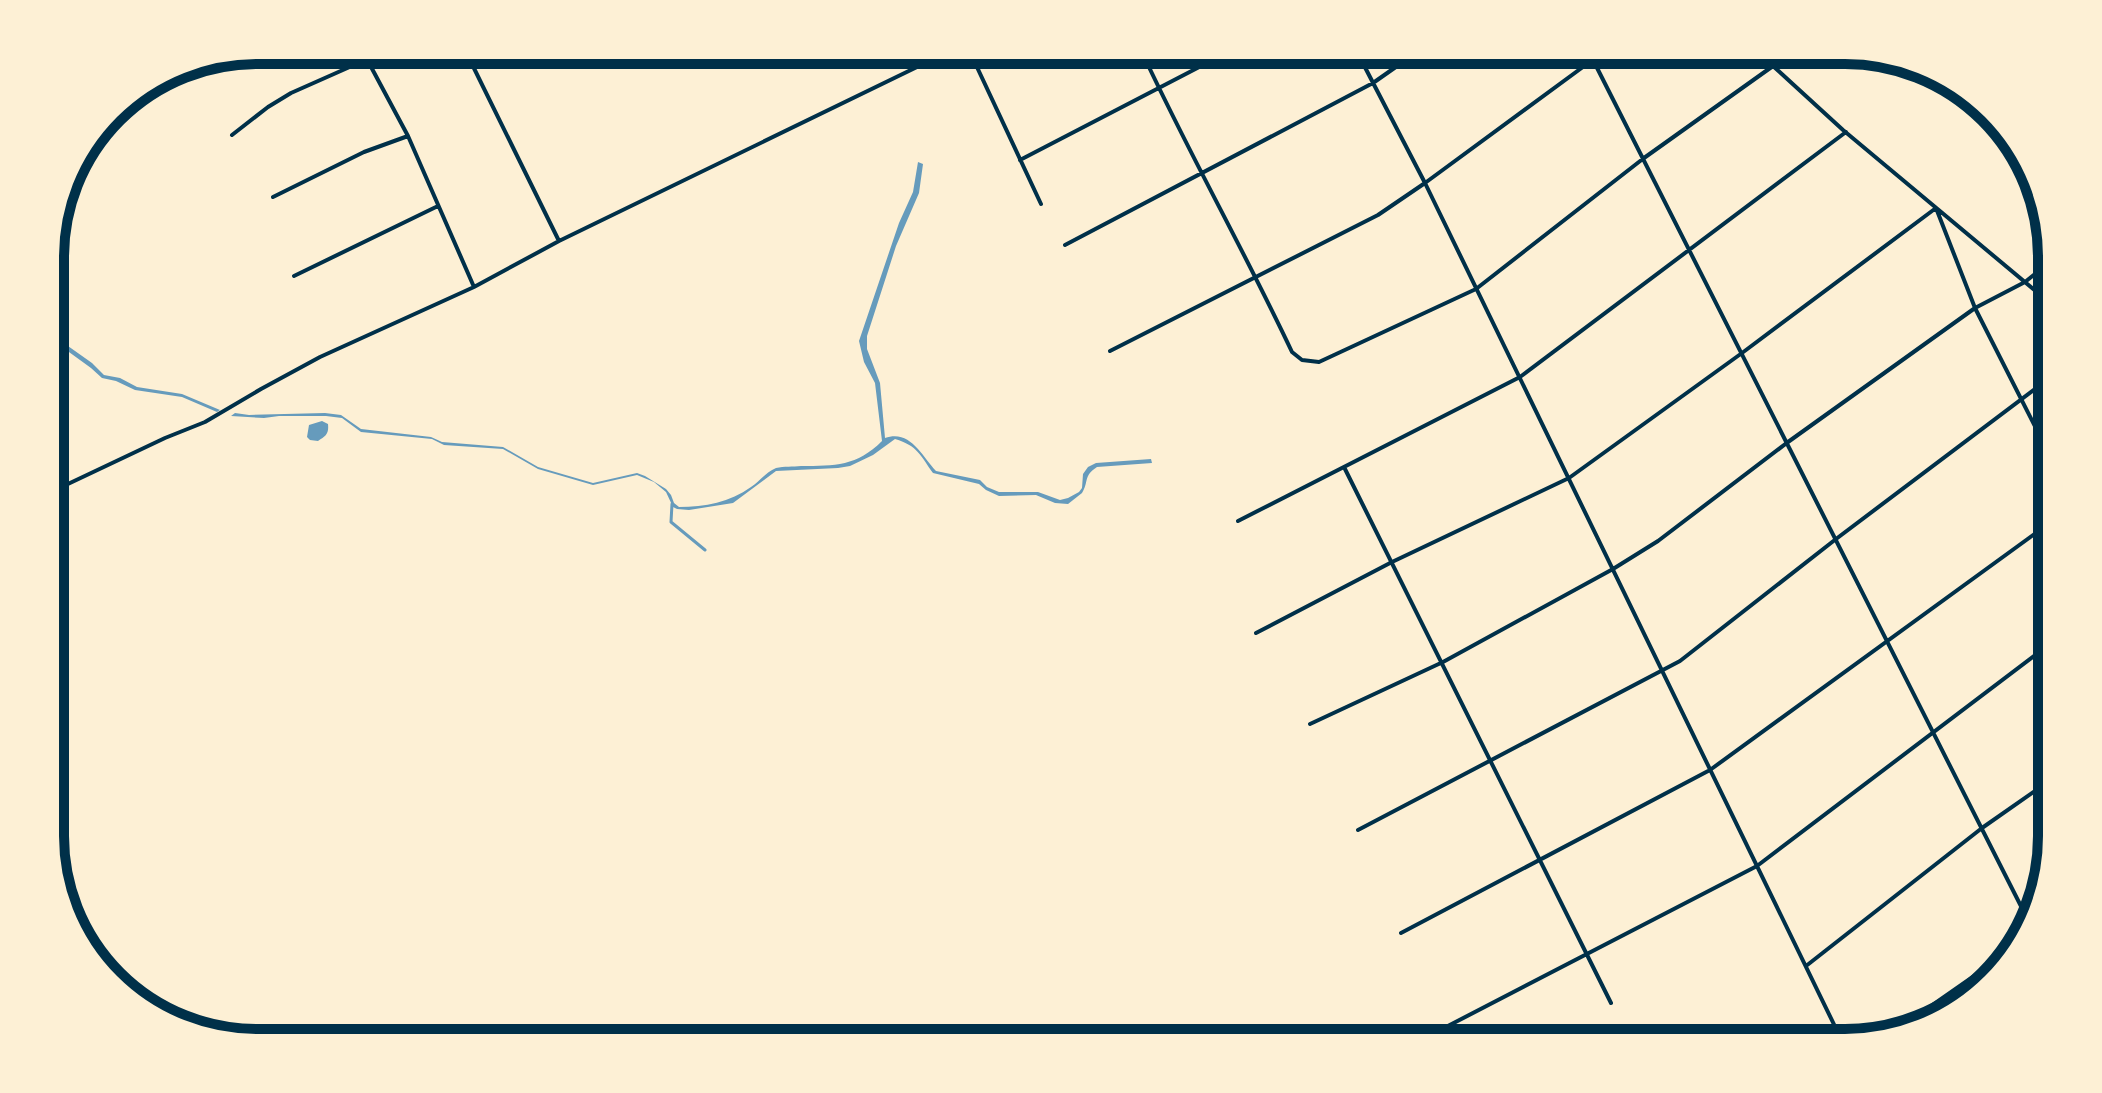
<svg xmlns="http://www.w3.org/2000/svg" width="2102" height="1093" viewBox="0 0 2102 1093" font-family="Rubik,sans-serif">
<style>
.water{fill:#669bbc}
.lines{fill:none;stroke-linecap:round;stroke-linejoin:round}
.stream{stroke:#669bbc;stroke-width:3}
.minor{stroke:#003049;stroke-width:4}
.rim{fill:none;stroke:#003049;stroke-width:10}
</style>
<rect width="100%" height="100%" fill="#fdf0d5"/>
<path class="water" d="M918,162l5,2 -4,29 -23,53 -29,90v13l13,34 5,55c25,-9 37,18 51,33l44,9 7,7 12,5h39l22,8 8,-2 11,-6 3,-4 1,-14 5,-7 8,-4 55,-4 1,4 -55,4c-14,9 -8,15 -15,26l-14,11 -13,-1 -19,-8 -37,1 -13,-6 -7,-6 -46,-11c-13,-18 -15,-27 -38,-34l-22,16 -23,11 -12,2 -62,3 -43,32 -44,7 -12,-1 -4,-2 -7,-15 -12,-10 -17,-7 -44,10 -55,-16 -35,-20 -59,-4 -12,-6 -71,-7 -19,-14 -16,-2h-47l-15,2 -33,-2 4,-3 14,2 76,-2 16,2 20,14 70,8 11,5 61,5 35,20 55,16 44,-10 8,3 21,13 5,6 3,8 5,4c26,0 51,-5 72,-20 9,-6 15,-15 25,-19 8,-2 17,-1 25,-2 34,0 56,0 81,-25l-7,-58 -11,-21 -5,-21 40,-118 14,-31z
M51,334l41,29 12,12 16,3 17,9 45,7 38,16 -3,2 -35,-15 -47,-7 -19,-9 -14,-3 -11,-10 -40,-29z
M322,421l6,3c1,10 -2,12 -10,17l-8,-1 -3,-3 2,-12z"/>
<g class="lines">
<path class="stream" d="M672,504l-1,18 34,28"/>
<path class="minor" d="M362,50l46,86 66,151
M465,50l94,191
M969,50l72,154
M1141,50c47,102 103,200 151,302l10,8 17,2 157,-73 168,-131 129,-92 70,64 207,173
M1356,50l69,133 418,860
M1588,50l443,876
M232,135l36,-28 23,-14 97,-43
M1020,160l212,-110
M273,197l91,-45 44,-16
M1065,245l308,-162 47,-33
M294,276l144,-70
M1110,351l268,-136 47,-32 181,-133
M1344,467l267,536
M51,492l114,-54 40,-16 56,-33 59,-32 154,-70 85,-46 393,-191
M1238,521l282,-144 326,-245
M1256,633l136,-71 177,-84 173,-125 194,-145 39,100 76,150
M1310,724l133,-62 170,-93 45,-28 130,-99 187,-134 50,-26 25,-20
M1358,830l322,-169 156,-122 215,-162
M1401,933l309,-163 341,-248
M1806,966l176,-138 70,-49
M1444,1028l313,-162 294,-223
M1898,1029l112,-78"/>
</g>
<path d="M0 0H2102V1093H0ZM257 64H1845A193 193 0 0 1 2038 257V836A193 193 0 0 1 1845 1029H257A193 193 0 0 1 64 836V257A193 193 0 0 1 257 64Z" fill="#fdf0d5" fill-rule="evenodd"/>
<path class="rim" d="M257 64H1845A193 193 0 0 1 2038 257V836A193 193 0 0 1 1845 1029H257A193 193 0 0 1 64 836V257A193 193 0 0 1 257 64Z"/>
</svg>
